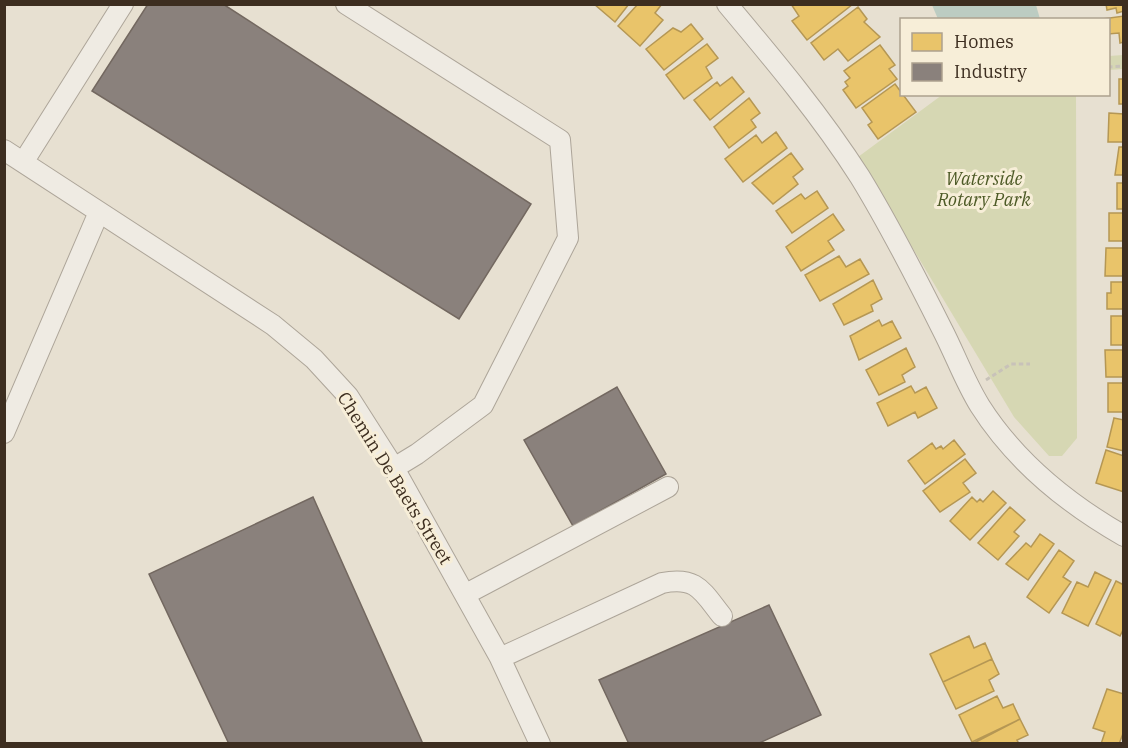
<svg xmlns="http://www.w3.org/2000/svg" width="1128" height="748" viewBox="0 0 1128 748" font-family="'IBM Plex Serif',serif">
<style>
.green{fill:#d6d7b3}
.water{fill:#bcccc2}
.homes{fill:#e9c46a;stroke:#b59754;stroke-width:1.5}
.industry{fill:#8a817c;stroke:#736860;stroke-width:1.5}
.lines{fill:none;stroke-linecap:round;stroke-linejoin:round}
.minor-casing{stroke:#ada599;stroke-width:22}
.path{stroke:#c8c2b9;stroke-width:3;stroke-dasharray:4.5 3;stroke-linecap:butt}
.minor{stroke:#efebe3;stroke-width:20}
.labels{text-anchor:middle;dominant-baseline:central;stroke-width:6;stroke-linejoin:round;paint-order:stroke}
.park-label{font-size:18px;font-style:italic;fill:#4d5a26;stroke:#f7eed8}
.street-label{font-size:18px;fill:#3d2e20;stroke:#f7eed8}
</style>
<rect width="100%" height="100%" fill="#e7e0d1"/>
<path class="green" d="M1123,55v14l-14,1v-14z
M942,95h134l1,343 -15,18h-13l-35,-39 -156,-260z"/>
<path class="water" d="M932,5h104l4,14h-102z"/>
<path class="homes" d="M594,4h35l-14,18z
M638,4h24l-7,9 8,7 -23,26 -22,-20z
M791,4h62l-46,36 -15,-19 7,-5z
M1106,4h18v7l-7,2 -1,-5 -9,2z
M858,7l9,12 -3,3 16,15 -32,24 -10,-12 -14,11 -13,-17z
M1124,16v26l-4,1 -1,-10 -11,1v-14l-6,-1z
M691,24l12,15 -39,31 -18,-21 27,-21 8,4z
M707,44l11,14 -12,9 6,11 -28,21 -18,-24z
M880,45l15,20 -6,4 8,10 -41,29 -13,-18 5,-4 -3,-4 5,-4 -6,-7z
M732,77l12,15 -34,28 -16,-20 23,-18 3,4z
M1119,79h5v25h-5z
M895,84l21,28 -38,27 -10,-14 4,-3 -10,-14z
M749,98l11,15 -9,7 5,7 -27,21 -15,-21z
M1109,113l15,1v28h-16z
M776,132l11,16 -44,34 -18,-23 31,-24 6,8z
M1119,147h5v28h-9z
M791,153l12,16 -10,8 5,7 -25,20 -21,-21z
M1117,183h7v26h-7z
M817,191l11,17 -36,25 -16,-22 25,-17 4,5z
M1109,213h15v28h-15z
M833,214l11,16 -16,11 6,9 -33,21 -15,-24z
M1106,248h18v28h-19z
M839,256l7,11 14,-8 9,15 -49,27 -15,-26z
M873,280l9,19 -11,6 2,6 -29,14 -11,-21z
M1111,282h13v27h-17v-16h4z
M1111,316h13v29h-13z
M879,320l3,6 10,-5 9,17 -42,22 -9,-24z
M906,348l9,19 -13,8 3,7 -26,13 -13,-25z
M1105,350h19v27h-18z
M1108,383h16v29h-16z
M911,386l4,7 11,-6 11,21 -19,10 -3,-6 -27,14 -11,-23z
M1114,418l10,2v31l-17,-4z
M954,440l11,14 -40,30 -17,-23 24,-18 4,6 5,-3 2,3z
M1106,450l18,6v36l-28,-9z
M965,459l11,14 -13,10 7,9 -30,20 -17,-21z
M993,491l13,12 -36,37 -20,-19 22,-24 5,5 3,-3 3,3z
M1010,507l15,13 -11,12 5,4 -21,24 -20,-17z
M1040,534l14,10 -26,36 -22,-16 20,-21 5,4z
M1059,550l15,11 -11,16 8,5 -22,31 -22,-16z
M1095,572l16,8 -23,46 -26,-13 15,-31 11,5z
M1116,581l8,4v43l-4,8 -24,-12z
M969,636l5,12 11,-5 7,16 -49,23 -13,-28z
M992,659l7,15 -10,6 5,11 -38,18 -13,-27z
M1107,689l17,5v37l-5,13h-18l4,-12 -12,-4z
M997,696l6,12 10,-4 7,15 -48,23 -13,-27z
M1020,719l8,16 -11,5 2,4h-47z"/>
<path class="industry" d="M148,4h75l308,200 -72,115 -367,-228z
M617,387l49,87 -93,52 -49,-86z
M313,497l110,247h-194l-80,-170z
M769,605l52,110 -64,29h-128l-30,-64z"/>
<g class="lines">
<defs>
<path id="minor" d="M346,4l214,136 8,98 -85,167 -66,49 -23,14
M727,4c47,56 94,112 133,173 30,49 56,100 82,152 13,25 23,53 38,77 35,55 88,98 144,130
M4,150l269,175 41,34 34,37 46,72 106,190 40,86
M24,161l99,-157
M4,433l95,-221
M466,594l202,-107
M500,658l162,-75c35,-7 40,8 60,33"/>
</defs>
<use href="#minor" class="minor-casing"/>
<path class="path" d="M1108,67l16,-1
M986,380l25,-16h19"/>
<use href="#minor" class="minor"/>
</g>
<g class="labels">
<g class="park-label">
<text x="984" y="178">Waterside<tspan x="984" dy="21">Rotary Park</tspan></text>
</g>
<g class="street-label">
<text transform="translate(395 478) rotate(58)">Chemin De Baets Street</text>
</g>
</g>
<rect width="1128" height="748" fill="none" stroke="#3d2e20" stroke-width="12"/>
<rect x="900" y="18" width="210" height="78" fill="#f7eed8" stroke="#ada18e" stroke-width="1.5"/>
<rect x="912" y="33" width="30" height="18" fill="#e9c46a" stroke="#ada18e" stroke-width="1.5"/>
<text x="954" y="48" font-size="18" fill="#3d2e20">Homes</text>
<rect x="912" y="63" width="30" height="18" fill="#8a817c" stroke="#ada18e" stroke-width="1.5"/>
<text x="954" y="78" font-size="18" fill="#3d2e20">Industry</text>
</svg>
